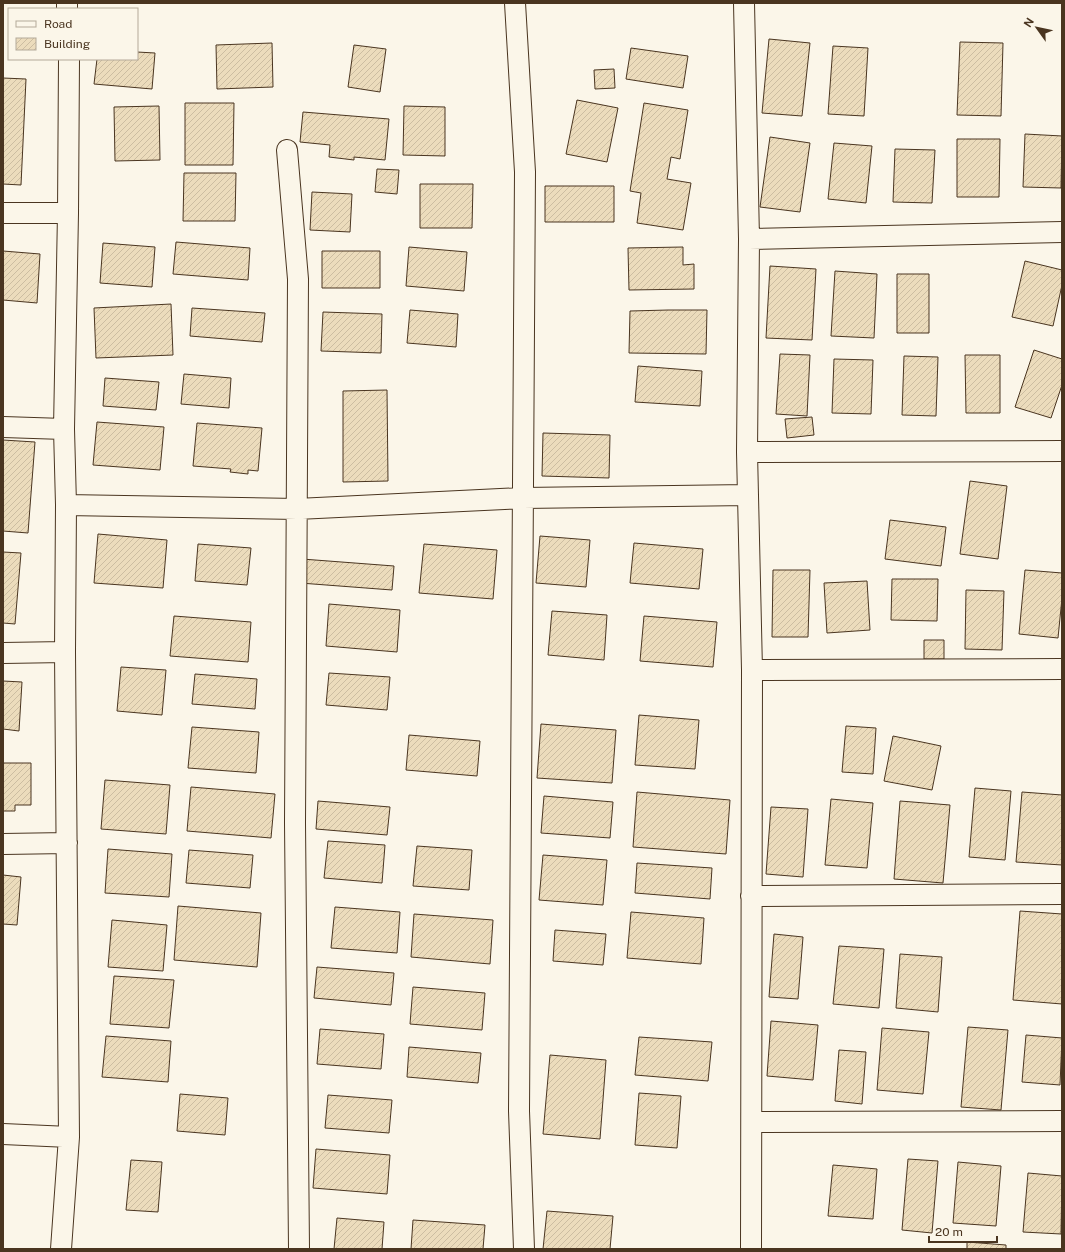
<svg xmlns="http://www.w3.org/2000/svg" width="1065" height="1252" viewBox="0 0 1065 1252" font-family="'Public Sans',sans-serif">
<style>
.building{fill:url(#building-hatch);stroke:#4a3520}
.lines{fill:none;stroke-linecap:round;stroke-linejoin:round}
.street-casing{stroke:#4a3520;stroke-width:22}
.street{stroke:#fbf6e9;stroke-width:20}
</style>
<defs>
<pattern id="building-hatch" width="6" height="6" patternUnits="userSpaceOnUse"><rect width="6" height="6" fill="#ecdcbc"/><path d="M-1 1l2-2M0 6l6-6M5 7l2-2" fill="none" stroke="#ccbda1"/></pattern>
</defs>
<rect width="100%" height="100%" fill="#fbf6e9"/>
<path class="building" d="M769,39l41,4 -8,73 -40,-3z
M960,42l43,1 -2,73 -44,-1z
M272,43l1,44 -56,2 -1,-44z
M354,45l32,4 -6,43 -32,-5z
M833,46l35,2 -4,68 -36,-2z
M631,48l57,8 -5,32 -57,-9z
M137,52l18,1 -3,36 -58,-5 3,-25h40z
M614,69l1,19 -20,1 -1,-19z
M3,78l23,1 -5,106 -18,-1z
M577,100l41,8 -11,54 -41,-8z
M185,103h49l-1,62h-48z
M644,103l44,7 -8,49 -9,-2 -4,22 24,4 -8,47 -46,-7 4,-30 -11,-2z
M159,106l1,54 -45,1 -1,-54z
M404,106l41,1v49l-42,-1z
M303,112l86,7 -4,41 -31,-3v3l-25,-3 1,-12 -30,-3z
M1025,134l37,2 -1,52 -38,-1z
M770,137l40,6 -10,69 -40,-5z
M957,139h43l-1,58h-42z
M834,143l38,3 -6,57 -38,-4z
M895,149l40,1 -3,53 -39,-1z
M377,169l22,1 -2,24 -22,-2z
M184,173h52l-1,48h-52z
M420,184h53l-1,44h-52z
M545,186h69v36h-69z
M312,192l40,2 -2,38 -40,-2z
M176,242l74,6 -2,32 -75,-6z
M103,243l52,4 -3,40 -52,-4z
M409,247l58,5 -3,39 -58,-5z
M683,247v18l11,-1v25l-65,1 -1,-42z
M3,251l37,3 -3,49 -34,-3z
M322,251h58v37h-58z
M1025,261l37,9v15l-9,41 -41,-9z
M770,266l46,3 -4,71 -46,-2z
M835,271l42,3 -3,64 -43,-2z
M897,274h32v59h-32z
M171,304l2,51 -77,3 -2,-50z
M192,308l73,5 -3,29 -72,-6z
M410,310l48,4 -2,33 -49,-4z
M668,310h39l-1,44 -77,-1 1,-42z
M323,312l59,2 -1,39 -60,-2z
M1034,350l28,9v26l-11,33 -36,-11z
M780,354l30,1 -3,61 -31,-2z
M965,355h35v58h-34z
M904,356l34,1 -2,59 -34,-1z
M834,359l39,1 -2,54 -39,-1z
M638,366l64,5 -2,35 -65,-4z
M184,374l47,4 -2,30 -48,-4z
M105,378l54,4 -3,28 -53,-4z
M387,390l1,91 -45,1v-91z
M812,417l2,18 -27,3 -2,-19z
M97,422l67,5 -4,43 -67,-5z
M197,423l65,5 -4,43 -10,-1v4l-18,-2 1,-3 -38,-3z
M543,433l67,2 -1,43 -67,-2z
M3,440l32,2 -7,91 -25,-2z
M970,481l37,5 -9,73 -38,-5z
M890,520l56,7 -5,39 -56,-7z
M98,534l69,6 -4,48 -69,-5z
M540,536l50,4 -4,47 -50,-4z
M634,543l69,6 -4,40 -69,-6z
M198,544l53,4 -4,37 -52,-4z
M424,544l73,6 -4,49 -74,-6z
M3,552l18,1 -6,71 -12,-1z
M302,559l92,7 -2,24 -92,-7z
M773,570h37l-2,67h-36z
M1025,570l37,3v25l-4,40 -39,-4z
M892,579h46l-1,42 -46,-1z
M867,581l3,49 -43,3 -3,-50z
M966,590l38,1 -2,59 -37,-1z
M329,604l71,6 -3,42 -71,-6z
M552,611l55,4 -3,45 -56,-5z
M174,616l77,6 -3,40 -78,-6z
M644,616l73,6 -4,45 -73,-6z
M924,640h20v19h-20z
M121,667l45,3 -4,45 -45,-4z
M329,673l61,4 -3,33 -61,-5z
M195,674l62,5 -2,30 -63,-5z
M3,681l19,1 -3,49 -16,-2z
M639,715l60,5 -4,49 -60,-4z
M541,724l75,6 -4,53 -75,-5z
M846,726l30,2 -3,46 -31,-2z
M192,727l67,5 -3,41 -68,-5z
M409,735l71,6 -3,35 -71,-6z
M893,736l48,10 -9,44 -48,-9z
M3,763h28v42h-16v6h-12z
M105,780l65,5 -4,49 -65,-5z
M191,787l84,7 -4,44 -84,-7z
M975,788l36,3 -6,69 -36,-3z
M637,792l93,8 -4,54 -93,-7z
M1022,792l40,3v70l-46,-3z
M544,796l69,6 -3,36 -69,-5z
M831,799l42,4 -6,65 -42,-3z
M318,801l72,6 -3,28 -71,-6z
M900,801l50,4 -7,78 -49,-4z
M771,807l37,2 -5,68 -37,-3z
M328,841l57,4 -3,38 -58,-5z
M417,846l55,4 -3,40 -56,-4z
M108,849l64,5 -3,43 -64,-4z
M189,850l64,5 -3,33 -64,-5z
M543,855l64,5 -4,45 -64,-5z
M637,863l75,5 -2,31 -75,-6z
M3,875l18,2 -4,48 -14,-1z
M178,906l83,7 -4,54 -83,-7z
M335,907l65,5 -3,41 -66,-5z
M1020,911l42,3v90l-49,-4z
M631,912l73,6 -3,46 -74,-6z
M414,914l79,6 -3,44 -79,-7z
M112,920l55,5 -4,46 -55,-4z
M555,930l51,4 -3,31 -50,-4z
M774,934l29,3 -5,62 -29,-2z
M839,946l45,3 -5,59 -46,-4z
M900,954l42,3 -4,55 -42,-4z
M317,967l77,6 -3,32 -77,-7z
M114,976l60,4 -5,48 -59,-4z
M413,987l72,6 -3,37 -72,-6z
M771,1021l47,4 -5,55 -46,-4z
M968,1027l40,3 -7,80 -40,-3z
M882,1028l47,4 -6,62 -46,-4z
M320,1029l64,5 -3,35 -64,-5z
M1026,1035l36,3 -2,47 -38,-3z
M106,1036l65,5 -3,41 -66,-5z
M639,1037l73,5 -4,39 -73,-6z
M409,1047l72,6 -3,30 -71,-6z
M839,1050l27,2 -4,52 -27,-3z
M550,1055l56,5 -6,79 -57,-5z
M639,1093l42,3 -4,52 -42,-3z
M180,1094l48,4 -3,37 -48,-4z
M328,1095l64,5 -3,33 -64,-5z
M316,1149l74,6 -3,39 -74,-6z
M908,1159l30,2 -6,72 -30,-3z
M131,1160l31,2 -4,50 -32,-2z
M958,1162l43,4 -5,60 -43,-3z
M833,1165l44,4 -4,50 -45,-3z
M1028,1173l34,3 -1,58 -38,-2z
M547,1211l66,5 -3,33h-67z
M337,1218l47,4 -2,27h-48z
M413,1220l72,5 -2,24h-72z
M967,1242l39,3v4h-39z"/>
<g class="lines">
<defs>
<path id="street" d="M67,3v6
M515,3l10,169 -6,939 5,138
M744,3l5,236 -2,213 5,218 -1,579
M287,150l11,129 -3,544 4,426
M3,213h65
M749,239l313,-7
M3,427l61,2
M747,452l315,-1
M66,505l231,4 226,-11 225,-3
M3,653l62,-1
M752,670l310,-1
M3,844l64,-1
M751,896l311,-2
M752,1122l310,-1
M3,1134l66,3
M61,1249l8,-112 -4,-485 1,-147 -2,-76 4,-216 1,-154"/>
</defs>
<use href="#street" class="street-casing"/>
<use href="#street" class="street"/>
</g>
<rect width="1065" height="1252" fill="none" stroke="#4a3520" stroke-width="8"/>
<rect x="8" y="8" width="130" height="52" fill="#fbf6e9" stroke="#b4a999"/>
<rect x="16" y="21" width="20" height="6" fill="#fbf6e9" stroke="#b4a999"/>
<text x="44" y="28" font-size="12" fill="#4a3520">Road</text>
<rect x="16" y="38" width="20" height="12" fill="url(#building-hatch)" stroke="#b4a999"/>
<text x="44" y="48" font-size="12" fill="#4a3520">Building</text>
<g transform="translate(1037 28) rotate(303)" stroke="#fbf6e9" stroke-width="3" paint-order="stroke">
<path d="M0-3L7 15L0 10L-7 15Z" fill="#4a3520"/>
<text y="-6" font-size="11" font-weight="bold" text-anchor="middle" fill="#4a3520">N</text>
</g>
<path d="M929 1236v6h68v-6" fill="none" stroke="#4a3520" stroke-width="2"/>
<text x="935" y="1236" font-size="12" fill="#4a3520" stroke="#fbf6e9" stroke-width="3" paint-order="stroke">20 m</text>
</svg>
